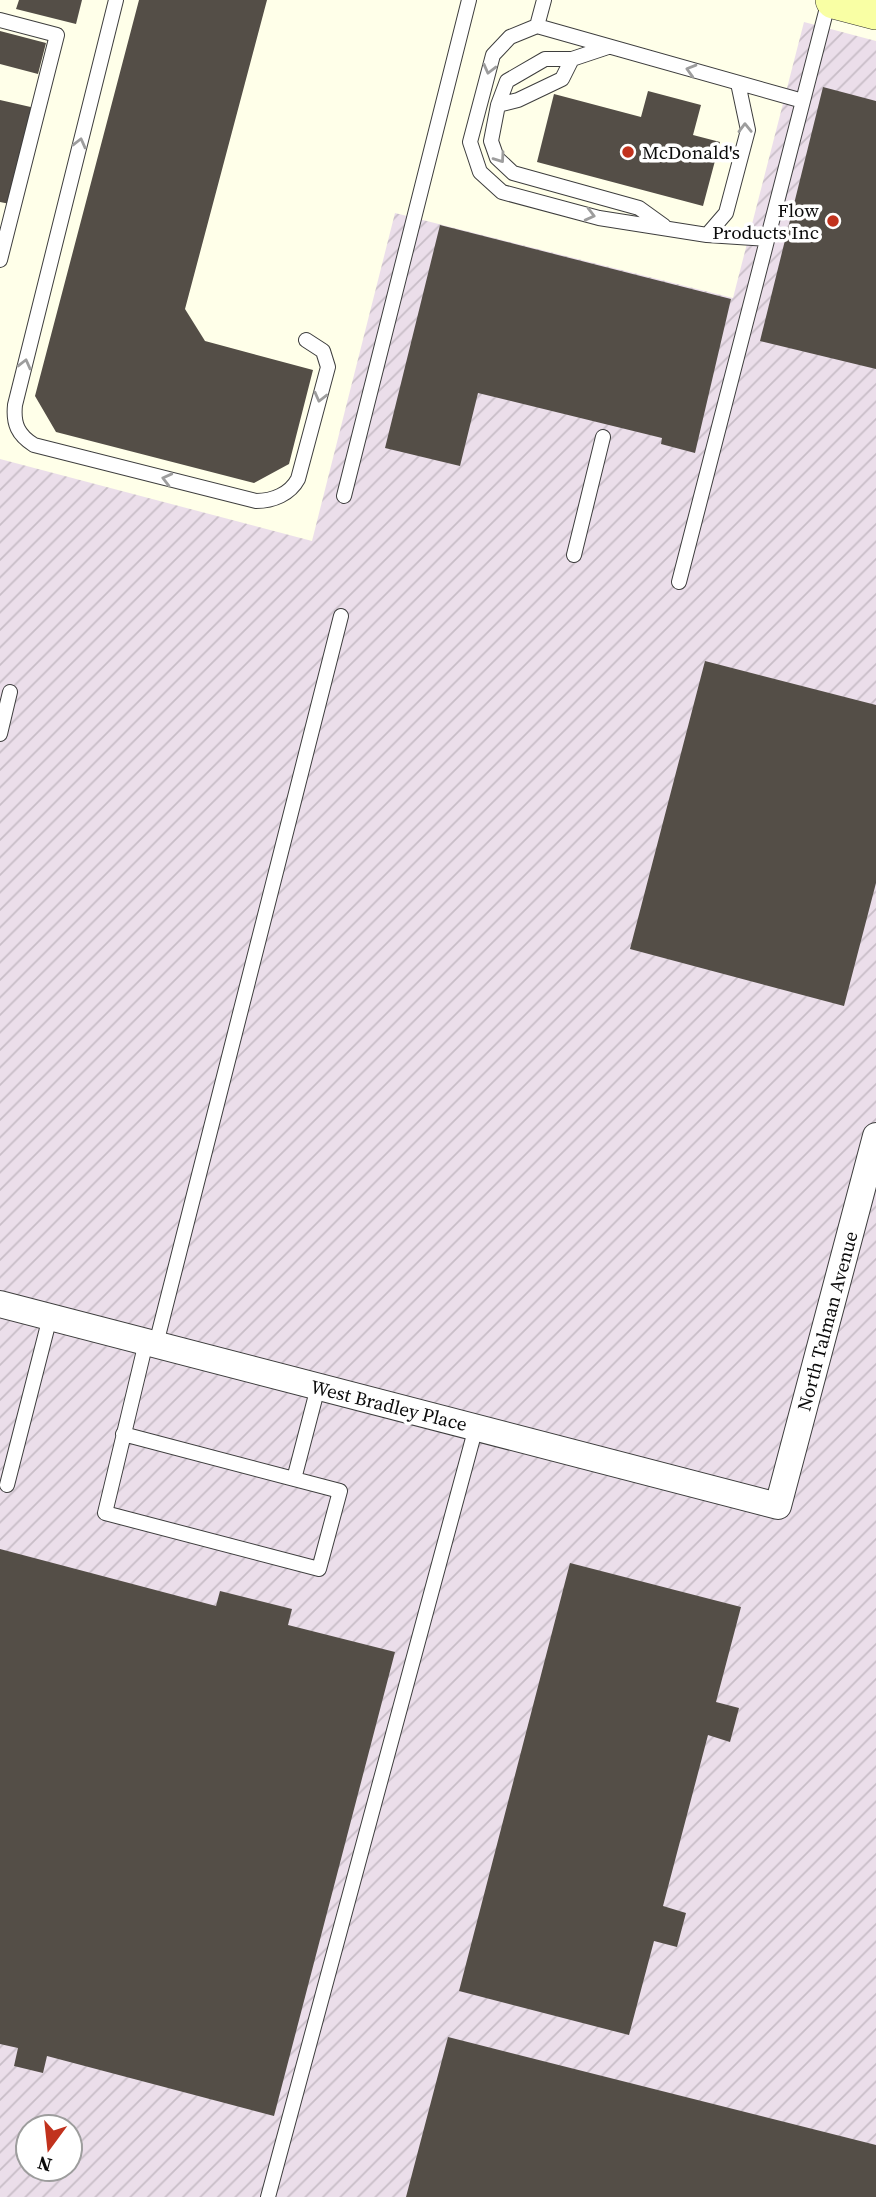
<svg xmlns="http://www.w3.org/2000/svg" width="876" height="2197" viewBox="0 0 876 2197" font-family="'Source Serif 4',serif">
<style>
.industrial{fill:url(#industrial-furrows);fill-rule:evenodd}
.building{fill:#544e47}
.lines{fill:none;stroke-linecap:round;stroke-linejoin:round}
.lane-casing{stroke:#3e3e3e;stroke-width:16}
.street-casing{stroke:#3e3e3e;stroke-width:28}
.secondary-casing{stroke:#2d2d2d;stroke-width:38}
.lane{stroke:#fff;stroke-width:14}
.street{stroke:#fff;stroke-width:26}
.secondary{stroke:#f9ffa4;stroke-width:37}
.oneway{stroke:#9d9d9d}
.poi-dot{fill:#c1321d;stroke:#fff;stroke-width:2.5}
.labels{text-anchor:middle;dominant-baseline:central;stroke-width:7;stroke-linejoin:round;paint-order:stroke}
.poi-label{font-size:19px;fill:#0b0b0b;stroke:#fff;text-anchor:start}
.street-label{font-size:19px;fill:#0b0b0b;stroke:#fff}
</style>
<defs>
<pattern id="industrial-furrows" width="10" height="10" patternUnits="userSpaceOnUse" patternTransform="scale(1.75)"><rect width="10" height="10" fill="#ebdeea"/><path d="M-1 1l2-2M0 10L10 0M9 11l2-2" fill="none" stroke="#c8bdc7"/></pattern>
</defs>
<rect width="100%" height="100%" fill="#ffffe9"/>
<path class="industrial" d="M804,22l72,19v2156h-876v-1738l312,82 83,-328 338,85zM28,2127h42v42h-42z"/>
<path class="building" d="M19,0h63l-6,24 -60,-15z
M139,0h128l-82,309 20,32 108,29 -24,94 -35,19 -198,-51 -21,-36z
M0,31l46,12 -8,31 -38,-10z
M823,87l53,14v268l-116,-28z
M648,91l53,14 -8,30 27,7 -17,64 -166,-44 17,-68 87,23z
M0,100l35,8 -25,96 -10,-2z
M440,225l291,74 -36,154 -34,-9 1,-6 -184,-45 -18,73 -75,-18z
M705,661l171,44v178l-32,123 -214,-57z
M0,1549l216,57 4,-15 72,18 -4,16 107,27 -121,464 -227,-60 -4,17 -29,-7 4,-18 -18,-4z
M570,1563l171,44 -25,95 23,6 -9,34 -22,-7 -45,171 23,7 -9,34 -23,-6 -25,94 -170,-44z
M448,2037l428,108v52h-470z"/>
<g class="lines">
<defs>
<path id="lane" d="M116,0l-101,405c-2,19 3,30 19,40l222,56c17,0 34,-7 42,-22l30,-112 -5,-16 -17,-11
M0,20l57,15 -57,225
M537,26l7,-26
M608,47l-36,12h-27l-38,22 -9,24 -7,36 6,17 16,15 126,35 25,18
M498,105l20,-5 44,-21 10,-20
M707,235l19,-22 22,-83 -10,-47
M767,239l-60,-4 -108,-17 -97,-26 -22,-20 -10,-30 23,-87 17,-18 27,-11 266,75
M344,496l125,-496
M574,555l29,-118
M679,582l150,-582
M0,734l10,-42
M156,1344l185,-728
M123,1434l217,57 -21,78 -214,-56 41,-171
M294,1479l24,-92
M7,1485l43,-168
M268,2197l208,-770"/>
<path id="street" d="M0,1304l778,202 98,-370"/>
<path id="secondary" d="M834,0l42,11"/>
</defs>
<use href="#lane" class="lane-casing"/>
<use href="#street" class="street-casing"/>
<use href="#secondary" class="secondary-casing"/>
<use href="#lane" class="lane"/>
<use href="#street" class="street"/>
<use href="#secondary" class="secondary"/>
</g>
<defs><path id="oneway-chevron" d="M-2-3.5L2.5 0L-2 3.5" fill="none" stroke-width="1.6" stroke-linecap="round" stroke-linejoin="round" transform="scale(1.75)"/></defs>
<g class="oneway">
<use href="#oneway-chevron" transform="translate(489 69) rotate(104)"/>
<use href="#oneway-chevron" transform="translate(691 70) rotate(-164)"/>
<use href="#oneway-chevron" transform="translate(745 128) rotate(-91)"/>
<use href="#oneway-chevron" transform="translate(80 143) rotate(-76)"/>
<use href="#oneway-chevron" transform="translate(500 158) rotate(55)"/>
<use href="#oneway-chevron" transform="translate(590 215) rotate(14)"/>
<use href="#oneway-chevron" transform="translate(25 364) rotate(-76)"/>
<use href="#oneway-chevron" transform="translate(320 397) rotate(104)"/>
<use href="#oneway-chevron" transform="translate(167 479) rotate(-166)"/>
</g>
<g class="poi-dot">
<circle cx="628" cy="152" r="7"/>
<circle cx="833" cy="221" r="7"/>
</g>
<g class="labels">
<g class="poi-label">
<text x="642" y="152">McDonald's</text>
<text x="819" y="210" text-anchor="end">Flow<tspan x="819" dy="22">Products Inc</tspan></text>
</g>
<g class="street-label">
<text transform="translate(827 1321) rotate(-75)">North Talman Avenue</text>
<text transform="translate(389 1405) rotate(14)">West Bradley Place</text>
</g>
</g>
<g transform="translate(49 2148) rotate(195)"><circle r="33" fill="#ffffff" stroke="#9d9d9d" stroke-width="2"/>
<path d="M0-5L12 26L0 18L-12 26Z" fill="#c1321d"/>
<text y="-10" font-size="19" font-weight="bold" text-anchor="middle" fill="#0b0b0b">N</text>
</g>
</svg>
